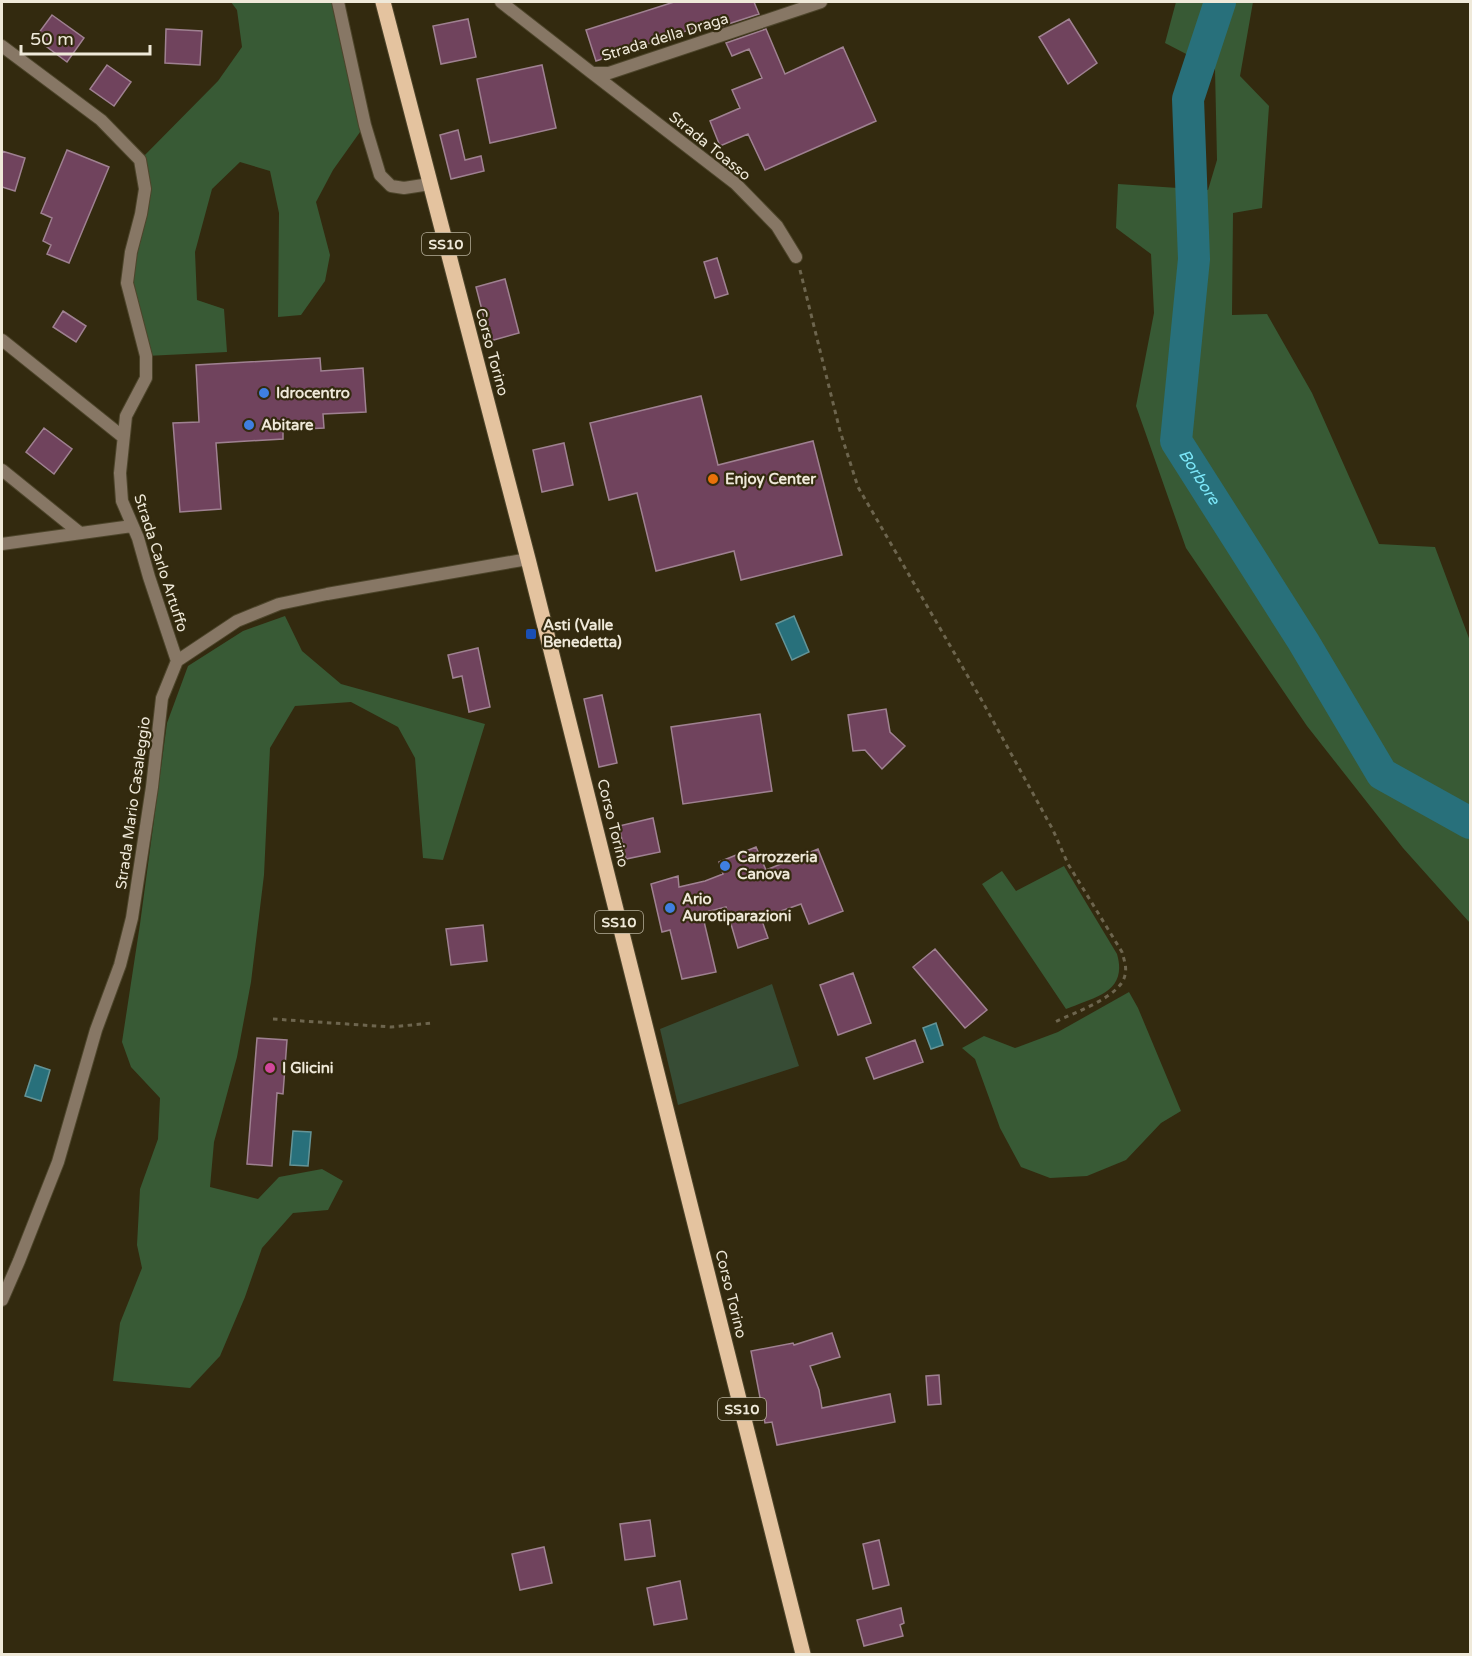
<svg xmlns="http://www.w3.org/2000/svg" width="1472" height="1656" viewBox="0 0 1472 1656" font-family="'Varela Round',sans-serif">
<style>
.green{fill:#374c35}
.forest{fill:#385a35}
.water{fill:#28707b;stroke:#649497;stroke-width:1.5}
.lines{fill:none;stroke-linecap:round;stroke-linejoin:round}
.river{stroke:#28707b;stroke-width:32}
.building{fill:#70435d;stroke:#9f8191;stroke-width:1.5}
.street-casing{stroke:#4d452b;stroke-width:14}
.primary-casing{stroke:#4d452b;stroke-width:17}
.path{stroke:#6d654e;stroke-width:3;stroke-dasharray:4.5 4.5;stroke-linecap:butt}
.street{stroke:#877765;stroke-width:12}
.primary{stroke:#e4c39f;stroke-width:15}
.shop-dot{fill:#3f7fe0;stroke:#332a0f;stroke-width:2}
.food-dot{fill:#e8710a;stroke:#332a0f;stroke-width:2}
.transit-dot{fill:#1a4fb4;stroke:#332a0f;stroke-width:2}
.hotel-dot{fill:#d1479c;stroke:#332a0f;stroke-width:2}
.labels{text-anchor:middle;dominant-baseline:central;stroke-width:4.5;stroke-linejoin:round;paint-order:stroke}
.shield{fill:#332a0f;stroke:#b7b09c;stroke-width:1.5}
.shield-label{font-size:14px;font-weight:bold;fill:#efe9d9}
.street-label{font-size:15px;fill:#efe9d9;stroke:#332a0f}
.poi-label{font-size:15px;font-weight:bold;fill:#efe9d9;stroke:#332a0f;text-anchor:start}
.water-label{font-size:16px;font-style:italic;fill:#7ce7f9;stroke:#332a0f}
</style>
<rect width="100%" height="100%" fill="#332a0f"/>
<path class="green" d="M772,984l27,82 -121,39 -18,-76z"/>
<path class="forest" d="M231,2h107l27,123 -32,45 -17,32 14,53 -5,26 -24,34 -23,2 1,-104 -9,-42 -30,-9 -28,27 -17,63 2,48 27,9 3,43 -81,4 -19,-73 14,-69 -1,-54 78,-79 24,-34 -5,-37z
M1176,2h77l-13,74 29,30 -7,102 -29,5 -1,102 35,-1 45,79 67,151 56,3 35,94v282l-67,-75 -96,-122 -121,-178 -50,-142 18,-93 -3,-59 -35,-26 2,-44 90,6 9,-30 -2,-91 -50,-26z
M285,616l17,35 39,33 144,40 -42,136 -20,-2 -8,-100 -17,-31 -47,-25 -56,4 -25,42 -6,127 -13,107 -14,75 -23,85 -4,45 48,12 21,-22 43,-8 21,12 -15,29 -35,3 -31,35 -17,49 -25,59 -30,32 -77,-7 7,-58 22,-55 -5,-23 3,-56 18,-50 2,-41 -29,-31 -9,-25 18,-118 27,-201 21,-57 55,-35z
M1064,866l53,88c11,38 -22,43 -51,55l-84,-125 20,-13 14,20z
M1129,992l9,16 43,103 -20,12 -35,37 -39,16 -37,2 -29,-11 -21,-39 -25,-69 -13,-11 22,-12 31,12 43,-16z"/>
<path class="water" d="M794,616l15,36 -17,8 -16,-36z
M936,1023l7,22 -12,4 -8,-21z
M35,1065l15,5 -9,31 -16,-5z
M293,1131l18,1 -3,34 -18,-1z"/>
<g class="lines">
<path class="river" id="s1" d="M1220,2l-32,97 6,160 -18,182 127,200 79,133 88,49"/>
</g>
<path class="building" d="M674,2h80l5,12 -40,13 -3,-6 -120,40 -10,-31z
M52,15l32,23 -17,24 -32,-24z
M468,19l8,38 -35,7 -8,-38z
M1069,19l28,44 -29,21 -29,-47z
M166,29l36,2 -2,34 -35,-2z
M766,29l19,45 58,-27 33,74 -111,49 -17,-36 -28,12 -10,-25 30,-13 -8,-18 30,-12 -13,-29 -17,7 -6,-13z
M107,65l24,17 -17,24 -24,-17z
M542,65l14,63 -66,15 -13,-64z
M458,130l7,30 16,-4 3,15 -33,8 -11,-44z
M67,150l42,17 -40,96 -22,-9 4,-9 -8,-4 9,-23 -11,-5z
M2,151l23,7 -10,33 -13,-4z
M717,258l11,36 -13,4 -11,-36z
M505,279l14,54 -29,8 -14,-54z
M63,311l23,15 -10,16 -23,-15z
M320,358l1,13 42,-3 3,44 -43,2 1,14 -41,2v9l-67,4 5,66 -41,3 -7,-89 26,-1 -3,-57z
M701,396l17,69 95,-24 29,114 -101,25 -7,-29 -78,20 -19,-78 -28,7 -19,-77z
M44,428l28,21 -18,25 -28,-22z
M564,443l9,42 -31,7 -9,-42z
M478,648l12,59 -21,5 -7,-36 -9,2 -5,-23z
M602,695l15,68 -18,4 -15,-68z
M886,709l4,23 15,14 -23,23 -17,-19 -12,1 -5,-36z
M760,714l12,77 -89,13 -12,-77z
M653,818l7,34 -34,7 -7,-33z
M756,847l10,23 52,-21 25,62 -34,13 -8,-20 -40,14 7,20 -30,10 -12,-41 -24,6 14,59 -34,7 -12,-49 -8,2 -11,-48 27,-8 1,11 26,-6 18,-7 -4,-12z
M483,925l4,36 -36,4 -5,-36z
M935,949l52,61 -22,18 -52,-61z
M853,973l18,50 -33,12 -18,-50z
M257,1038l30,2 -4,54 -6,-1 -5,73 -25,-2z
M915,1040l8,22 -49,17 -8,-21z
M832,1333l8,24 -30,9 9,24 3,18 68,-14 5,28 -118,23 -5,-23 -7,1 -14,-72 42,-8 1,2z
M939,1375l2,29 -13,1 -2,-29z
M650,1520l5,36 -30,4 -5,-36z
M879,1540l10,45 -16,4 -10,-45z
M544,1547l8,36 -32,7 -8,-36z
M680,1581l7,38 -33,6 -7,-37z
M901,1608l3,15 -4,2 3,11 -39,10 -7,-26z"/>
<g class="lines">
<defs>
<path id="street" d="M338,2l27,123 15,50 11,11 13,2 26,-4
M501,2l91,71h17l212,-71
M2,46l99,74 39,40 5,29 -4,25 -10,38 -4,31 19,73v22l-20,38 -6,57 2,28 16,37 11,39 28,84
M592,73l144,111 41,42 19,31
M2,340l121,97
M2,470l78,63
M2,544l130,-18
M2,1300l17,-39 39,-99 38,-132 24,-65 12,-47 20,-131 10,-89 15,-37 60,-40 42,-17 48,-10 201,-35"/>
<path id="primary" d="M383,2l145,557 275,1095"/>
</defs>
<use href="#street" class="street-casing"/>
<use href="#primary" class="primary-casing"/>
<path class="path" d="M800,270l40,161 18,56 123,212 72,131 15,34 54,88c2,8 5,15 3,23 -4,22 -52,38 -70,47
M273,1019l118,8 41,-4"/>
<use href="#street" class="street"/>
<use href="#primary" class="primary"/>
</g>
<g class="shop-dot">
<circle cx="264" cy="393" r="6"/>
<circle cx="249" cy="425" r="6"/>
<circle cx="725" cy="866" r="6"/>
<circle cx="670" cy="908" r="6"/>
</g>
<circle class="food-dot" cx="713" cy="479" r="6"/>
<rect class="transit-dot" x="525" y="628" width="12" height="12" rx="3"/>
<circle class="hotel-dot" cx="270" cy="1068" r="6"/>
<g class="labels">
<g class="shield">
<rect x="422" y="233" width="48" height="22" rx="4.5"/>
<rect x="595" y="911" width="48" height="22" rx="4.5"/>
<rect x="718" y="1398" width="48" height="22" rx="4.5"/>
</g>
<g class="shield-label">
<text x="446" y="244">SS10</text>
<text x="619" y="922">SS10</text>
<text x="742" y="1409">SS10</text>
</g>
<g class="street-label">
<text transform="translate(665 37) rotate(-17)">Strada della Draga</text>
<text transform="translate(710 146) rotate(39)">Strada Toasso</text>
<text transform="translate(492 352) rotate(75)">Corso Torino</text>
<text transform="translate(161 563) rotate(72)">Strada Carlo Artuffo</text>
<text transform="translate(133 803) rotate(-82)">Strada Mario Casaleggio</text>
<text transform="translate(613 823) rotate(76)">Corso Torino</text>
<text transform="translate(731 1294) rotate(76)">Corso Torino</text>
</g>
<g class="poi-label">
<text x="276" y="393">Idrocentro</text>
<text x="261" y="425">Abitare</text>
<text x="725" y="479">Enjoy Center</text>
<text x="543" y="625">Asti (Valle<tspan x="543" dy="17">Benedetta)</tspan></text>
<text x="737" y="857">Carrozzeria<tspan x="737" dy="17">Canova</tspan></text>
<text x="682" y="899">Ario<tspan x="682" dy="17">Aurotiparazioni</tspan></text>
<text x="282" y="1068">I Glicini</text>
</g>
<g class="water-label">
<text stroke="none"><textPath href="#s1" startOffset="488">Borbore</textPath></text>
</g>
</g>
<rect width="1472" height="1656" fill="none" stroke="#efe9d9" stroke-width="6"/>
<path d="M21 45v9h129v-9" fill="none" stroke="#efe9d9" stroke-width="3"/>
<text x="30" y="45" font-size="18" fill="#efe9d9" stroke="#332a0f" stroke-width="4.5" paint-order="stroke">50 m</text>
</svg>
